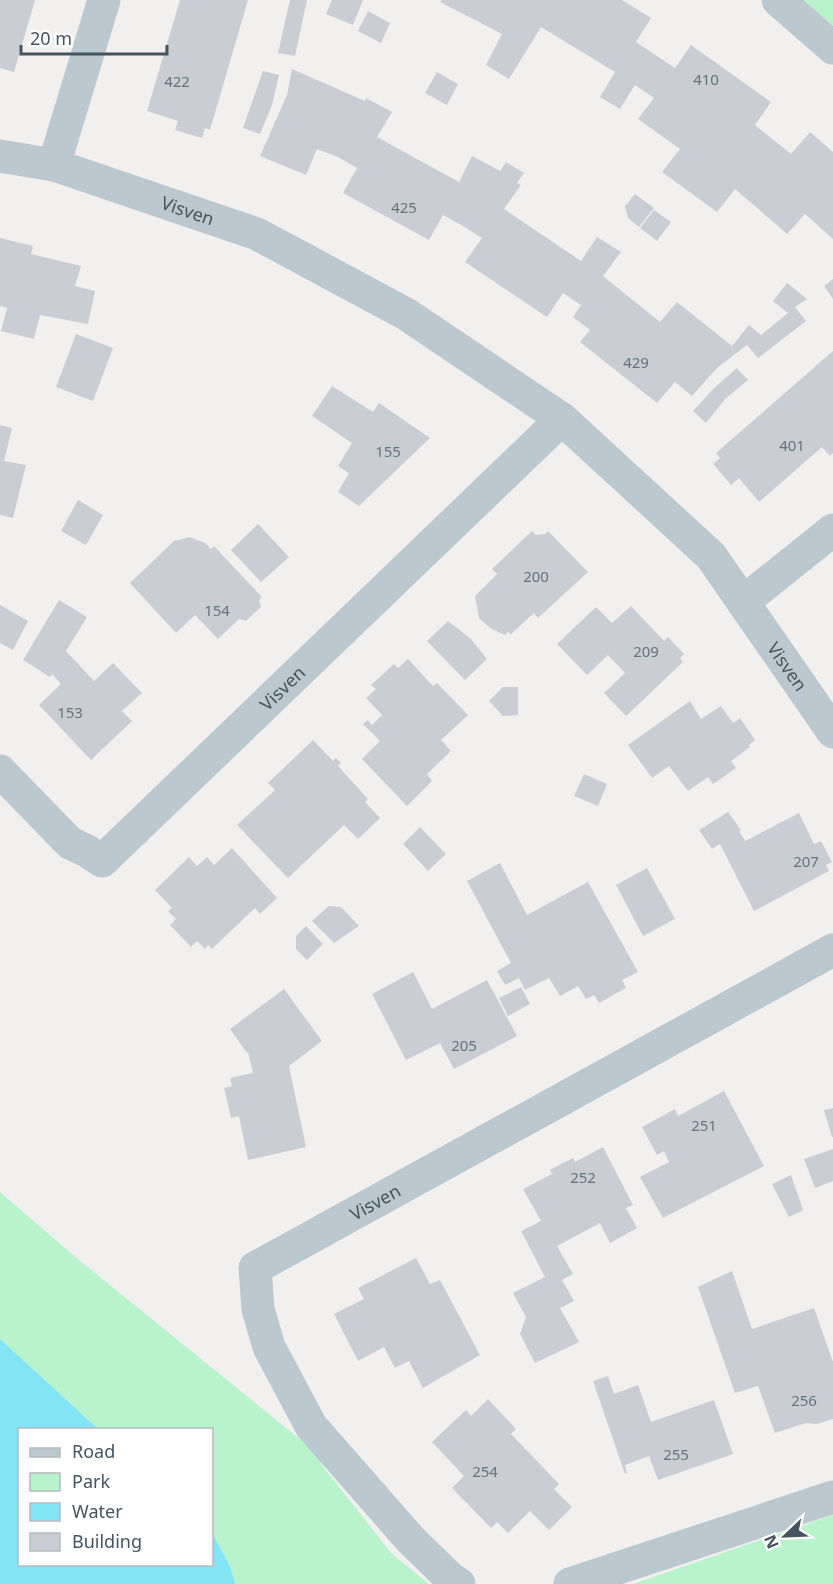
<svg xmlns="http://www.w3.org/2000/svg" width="833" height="1584" viewBox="0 0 833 1584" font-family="'Noto Sans',sans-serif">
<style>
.green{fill:#b9f3cc}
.water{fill:#82e4f4}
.building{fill:#caced4}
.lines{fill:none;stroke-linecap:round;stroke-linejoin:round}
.street{stroke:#bbc8cf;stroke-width:33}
.labels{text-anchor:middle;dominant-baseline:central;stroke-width:4.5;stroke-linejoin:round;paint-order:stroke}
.number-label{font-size:15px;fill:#66727c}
.street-label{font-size:18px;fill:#45545e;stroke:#fff}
</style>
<rect width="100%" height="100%" fill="#f2efef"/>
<path class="green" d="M798,0h35v26l-3,-3z
M0,1192l79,68 233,189 9,15 70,89 38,31h-194l-5,-18 -18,-33v-103l-114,-1 -98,-90z
M833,1515v69h-200z"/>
<path class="water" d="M0,1339l98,90 -78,1v134h192v-31l18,33 5,18h-235z"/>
<path class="building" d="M0,0h35l-21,72 -14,-4z
M180,0h68l-38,130 -5,-2 -3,10 -27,-8 3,-9 -31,-10z
M290,0h17l-12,56 -17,-3z
M332,0h31l-10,25 -27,-11z
M442,0h180l29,18 -15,24 39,26 16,-23 80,57 -16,23 36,29 19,-22 23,20v87l-28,-25 -18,20 -52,-45 -18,23 -55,-40 18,-23 -42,-30 16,-21 -19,-13 -15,24 -20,-12 15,-25 -74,-45 -32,52 -23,-14 16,-31 -62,-32z
M368,11l22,12 -9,20 -23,-12z
M292,69l73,32 1,-3 26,14 -15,25 82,45 13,-26 28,15 6,-9 18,11 -7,10 4,2 -17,24 77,52 16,-24 24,15 -18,24 57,46 17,-20 55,44 17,-21 12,10 27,-22 -15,-12 14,-18 20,16 -12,8 11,14 -48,37 -11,-13 -30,23 -25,28 -17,-14 -18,21 -77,-61 10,-12 -17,-13 8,-12 -18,-12 -16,24 -82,-55 17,-24 -19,-12 -20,-11 -14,25 -86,-47 14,-25 -19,-11 -21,-8 -11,26 -46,-19 27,-61z
M263,71l16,4 -7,30 -12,29 -17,-6z
M437,72l21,12 -11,21 -22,-12z
M635,194l19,14 -15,19 -11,-9 -3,-12z
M654,210l17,12 -14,19 -17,-13z
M0,238l33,8 -2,8 50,12 -6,20 20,5 -7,33 -48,-9 -6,24 -33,-8 6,-23 -7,-2z
M833,279v20l-9,-13z
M76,334l37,14 -20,53 -37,-14z
M833,351v102l-3,3 -8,-9 -63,55 -20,-24 -8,7 -18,-21 7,-6 -4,-5z
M737,368l11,12 -23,19 -19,24 -13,-12 21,-23z
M332,386l41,26 6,-9 51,35 -71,68 -21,-14 11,-19 -11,-7 14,-23 -40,-27z
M0,425l12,3 -8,33 22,4 -13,53 -13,-3z
M78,500l25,15 -17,30 -25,-14z
M258,524l31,33 -28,25 -30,-32z
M532,531l4,4 9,-1 3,-3 40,41 -50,46 -4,-5 -23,21 -3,-2 -3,3 -15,-7 -11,-10 -4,-22 22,-22 -5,-5z
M190,537l15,6 6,6 3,-3 48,51 -3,3 2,7 -15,14 -7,-2 -21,20 -23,-24 -19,18 -46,-50 44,-42z
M59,600l28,17 -21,34 28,30 19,-18 29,30 -20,18 10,10 -41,39 -52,-55 22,-21 -9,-10 -2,3 -27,-17z
M0,605l28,16 -15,29 -13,-7z
M631,606l33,35 4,-4 16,17 -4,4 3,4 -57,54 -22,-23 21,-20 -17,-18 -21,20 -30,-31 39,-37 16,16z
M448,621l23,18 16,20 -22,21 -38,-39z
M408,659l25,27 4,-3 31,32 -27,25 10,11 -24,23 5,7 -25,25 -45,-47 18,-18 -17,-17 5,-4 4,5 10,-10 -16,-17 10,-9 -5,-4 23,-21 4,4z
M503,687h15v28l-15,1 -14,-15z
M690,701l11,18 20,-13 12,17 7,-5 15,22 -6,5 1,2 -19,14 5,7 -23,16 -5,-7 -20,14 -19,-25 -17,12 -24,-33z
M313,740l20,21 3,-3 5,5 -3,3 30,33 -3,3 15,16 -22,21 -14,-14 -56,53 -51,-53 38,-35 -7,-7z
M584,774l23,10 -9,22 -24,-10z
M728,812l13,18 -2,1 6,10 54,-28 15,31 7,-3 11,21 -6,3 3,6 -75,40 -34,-67 -8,5 -13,-19z
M420,827l26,27 -18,17 -25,-27z
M232,848l45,50 -17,16 -5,-6 -43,41 -4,-4 -3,4 -8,-8 -6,6 -21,-22 6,-6 -8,-8 4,-3 -17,-18 34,-33 8,9 10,-9 7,8z
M500,863l27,52 61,-33 50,90 -16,8 4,8 -27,15 -5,-8 -8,4 -8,-13 -18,10 -11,-18 -24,12 -6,-12 -14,7 -8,-14 14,-8 -44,-82z
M647,868l28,51 -32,17 -27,-51z
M329,906l12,1 18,19 -25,17 -22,-22z
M306,926l17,18 -16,16 -11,-11v-13z
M413,972l19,37 55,-29 30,56 -63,33 -14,-26 -34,17 -34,-66z
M521,987l9,17 -22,12 -9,-18z
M284,989l38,52 -33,25 17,81 -58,13 -9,-44 -8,2 -7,-30 8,-2 -2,-8 23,-5 -5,-21 -1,1 -17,-24z
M724,1091l40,75 -101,52 -23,-41 29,-15 -5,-11 -7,4 -15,-28 33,-18 3,7z
M833,1108v29h-1l-8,-27z
M603,1147l30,58 -7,3 11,20 -27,15 -10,-20 -43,23 16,28 -11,6 12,21 -14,7 19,34 -44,21 -15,-29 6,-17 -13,-24 32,-16 -24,-46 20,-10 -18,-32 29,-15 -2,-4 23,-12 2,4z
M833,1149v32l-18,7 -11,-29z
M791,1175l12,35 -14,7 -17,-33z
M416,1258l14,26 10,-4 40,75 -57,33 -14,-27 -14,7 -11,-21 -26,14 -24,-47 30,-15 -6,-11z
M732,1271l20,58 62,-21 19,54v57l-16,5 -11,-1 -31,10 -17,-47 -23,7 -37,-106z
M608,1376l6,18 24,-9 13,37 63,-22 19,54 -75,26 -9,-24 -24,9 2,8 -2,1 -32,-93z
M488,1399l28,30 -5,5 48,50 -5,5 18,18 -23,23 -19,-19 -22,22 -11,-11 -6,6 -39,-40 12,-12 -32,-34 34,-32 5,6z"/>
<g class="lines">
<g class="street">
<path d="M778,0l55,48"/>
<path id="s1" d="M0,156l54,9 203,69 149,80 156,105 149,137 122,176"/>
<path d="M54,165l50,-165"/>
<path d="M743,602l90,-72"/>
<path id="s2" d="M0,771l70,72 17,8 15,10 460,-442"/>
<path id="s3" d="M459,1584l-9,-6 -39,-38 -100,-114 -42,-79 -11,-38 -3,-41 578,-318"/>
<path d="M570,1584l263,-87"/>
</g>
</g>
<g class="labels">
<g class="number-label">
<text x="706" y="79">410</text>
<text x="177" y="81">422</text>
<text x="404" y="207">425</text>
<text x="636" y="362">429</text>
<text x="792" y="445">401</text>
<text x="388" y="451">155</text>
<text x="536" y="576">200</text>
<text x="217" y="610">154</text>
<text x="646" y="651">209</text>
<text x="70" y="712">153</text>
<text x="806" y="861">207</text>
<text x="464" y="1045">205</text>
<text x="704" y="1125">251</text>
<text x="583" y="1177">252</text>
<text x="804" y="1400">256</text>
<text x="676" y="1454">255</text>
<text x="485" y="1471">254</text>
</g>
<g class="street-label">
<text stroke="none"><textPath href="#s1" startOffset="196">Visven</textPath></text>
<text stroke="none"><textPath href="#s1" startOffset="963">Visven</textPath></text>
<text stroke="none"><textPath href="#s2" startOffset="387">Visven</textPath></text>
<text stroke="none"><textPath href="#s3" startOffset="524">Visven</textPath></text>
</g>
</g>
<rect x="18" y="1428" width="195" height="138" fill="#ffffff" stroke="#b5bbbf" stroke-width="1.5"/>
<rect x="30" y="1448" width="30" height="9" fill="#bbc8cf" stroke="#b5bbbf" stroke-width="1.5"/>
<text x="72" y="1458" font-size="18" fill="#45545e">Road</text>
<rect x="30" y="1473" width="30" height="18" fill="#b9f3cc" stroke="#b5bbbf" stroke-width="1.5"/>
<text x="72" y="1488" font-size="18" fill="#45545e">Park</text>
<rect x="30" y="1503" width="30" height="18" fill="#82e4f4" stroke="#b5bbbf" stroke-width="1.5"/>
<text x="72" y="1518" font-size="18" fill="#45545e">Water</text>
<rect x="30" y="1533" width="30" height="18" fill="#caced4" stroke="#b5bbbf" stroke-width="1.5"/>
<text x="72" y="1548" font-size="18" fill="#45545e">Building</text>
<g transform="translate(785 1536) rotate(247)" stroke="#ffffff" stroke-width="4.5" paint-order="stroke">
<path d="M0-4.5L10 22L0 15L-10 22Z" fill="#45545e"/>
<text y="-9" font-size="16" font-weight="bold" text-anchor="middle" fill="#45545e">N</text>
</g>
<path d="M21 45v9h146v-9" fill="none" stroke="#45545e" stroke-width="3"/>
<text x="30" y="45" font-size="18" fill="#45545e" stroke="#ffffff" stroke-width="4.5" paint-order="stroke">20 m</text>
</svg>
